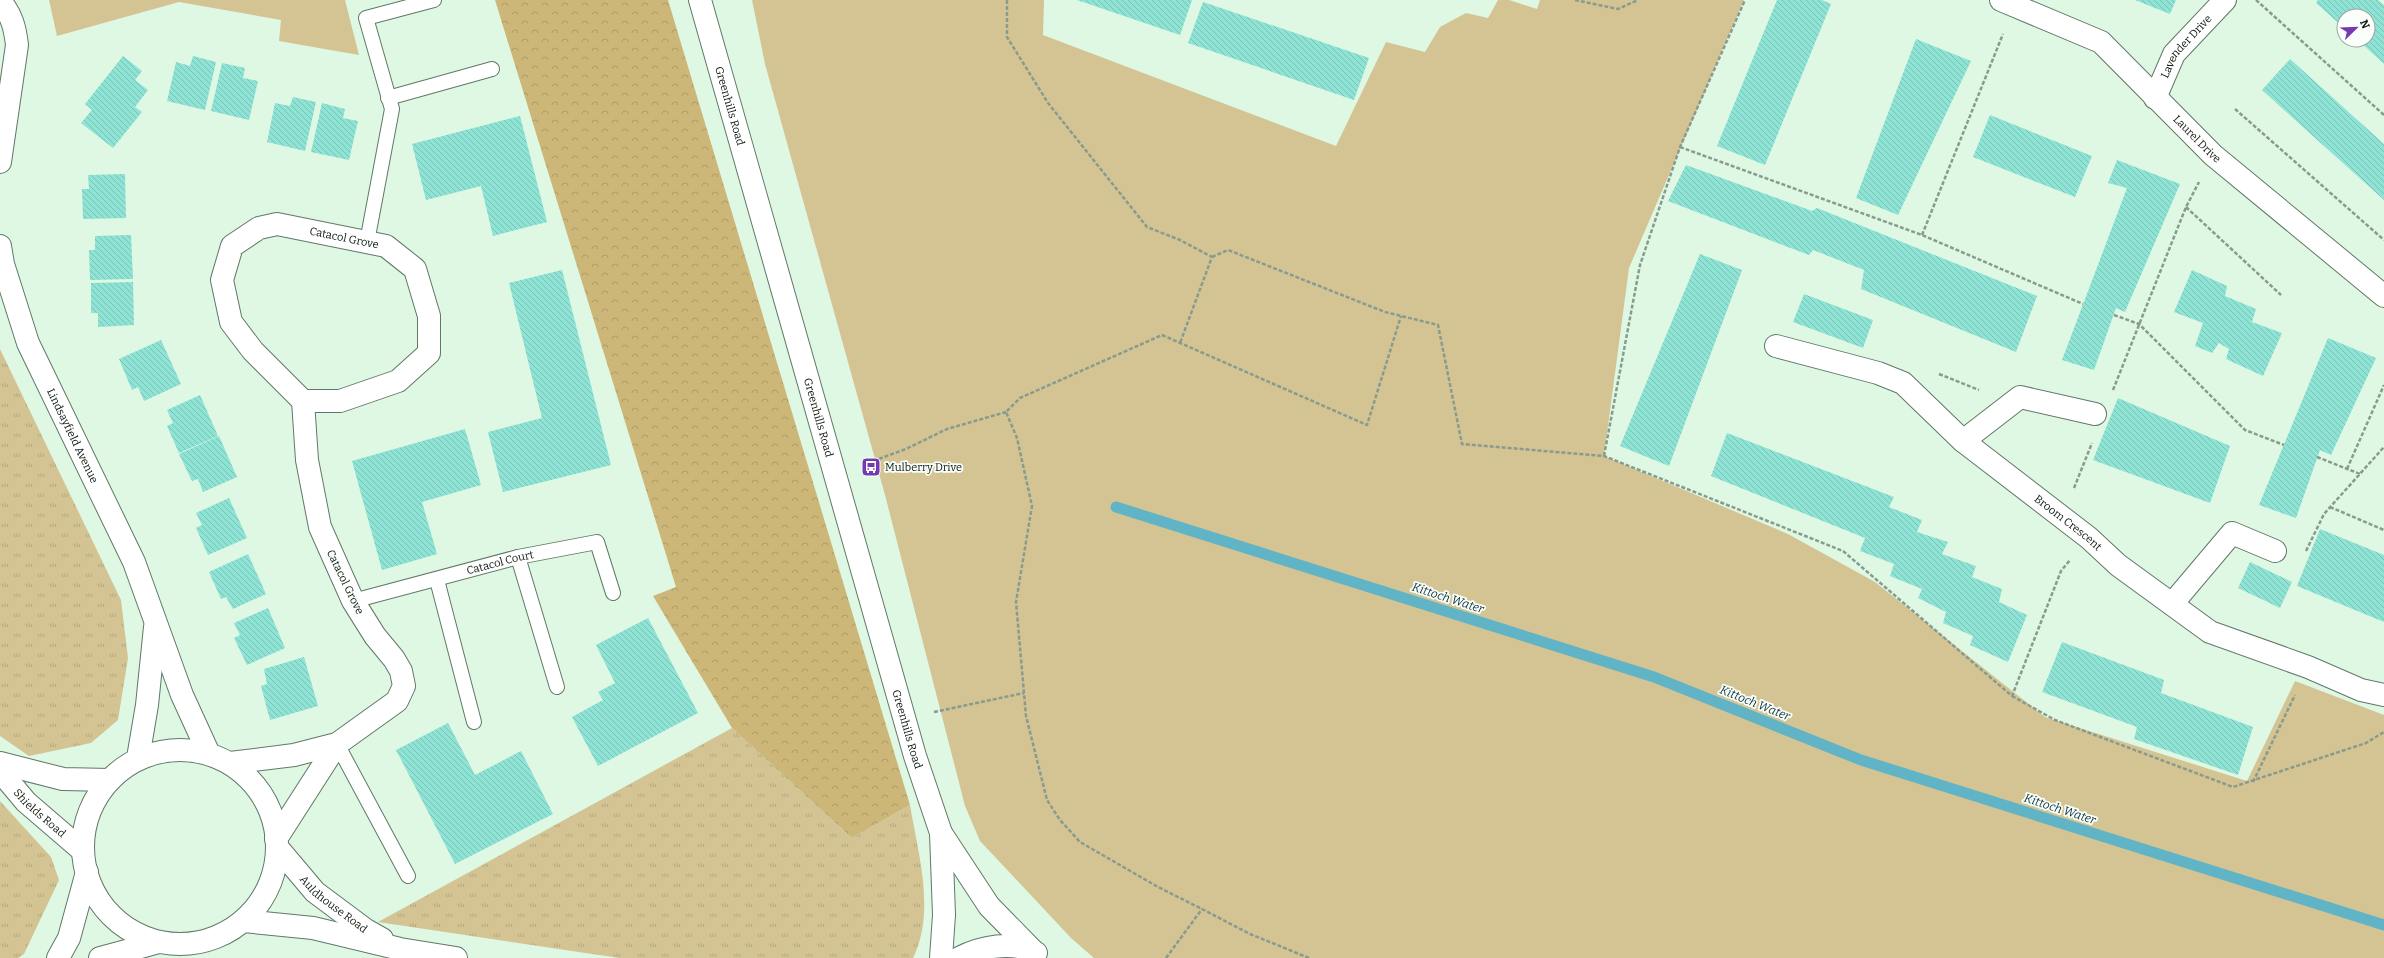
<svg xmlns="http://www.w3.org/2000/svg" width="2384" height="958" viewBox="0 0 2384 958" font-family="Bitter,serif">
<style>
.grass{fill:url(#grass-tufts)}
.forest{fill:url(#forest-crowns)}
.park{fill:#d4c494}
.lines{fill:none;stroke-linecap:round;stroke-linejoin:round}
.stream{stroke:#61b4c5;stroke-width:11}
.building{fill:url(#building-back-hatch)}
.service-casing{stroke:#617867;stroke-width:16}
.minor-casing{stroke:#617867;stroke-width:24}
.tertiary-casing{stroke:#617867;stroke-width:24}
.path{stroke:#889b8d;stroke-width:2.5;stroke-dasharray:4 2;stroke-linecap:butt}
.service{stroke:#fff;stroke-width:14}
.minor{stroke:#fff;stroke-width:22}
.tertiary{stroke:#fff;stroke-width:22}
.labels{text-anchor:middle;dominant-baseline:central;stroke-width:3.5;stroke-linejoin:round;paint-order:stroke}
.street-label{font-size:11px;fill:#0f1811;stroke:#fafffb}
.poi-label{font-size:11px;fill:#0f1811;stroke:#fafffb;text-anchor:start}
.water-label{font-size:12px;font-style:italic;fill:#0b343c;stroke:#fafffb}
</style>
<defs>
<pattern id="grass-tufts" width="24" height="20" patternUnits="userSpaceOnUse"><rect width="24" height="20" fill="#d4c494"/><path d="M3 7l-1-3M5 7V3M7 7l1-3M15 17l-1-3M17 17v-4M19 17l1-3" fill="none" stroke="#b5a87f"/></pattern>
<pattern id="forest-crowns" width="20" height="18" patternUnits="userSpaceOnUse"><rect width="20" height="18" fill="#ccb779"/><path d="M2 6a3 3 0 1 1 6 0M12 15a3 3 0 1 1 6 0" fill="none" stroke="#ae9d68"/></pattern>
<pattern id="building-back-hatch" width="6" height="6" patternUnits="userSpaceOnUse"><rect width="6" height="6" fill="#8ee3d5"/><path d="M-1 5l2 2M0 0l6 6M5-1l2 2" fill="none" stroke="#79c2b6"/></pattern>
</defs>
<rect width="100%" height="100%" fill="#def8e4"/>
<path class="grass" d="M0,349l121,251 7,58 -10,62 -27,23 -62,13 -29,-20z
M732,728l120,110 58,-33c8,49 26,106 3,153h-294l-241,-36z
M0,801l51,56 8,23 -35,74 -6,4h-18z"/>
<path class="forest" d="M495,0h173l242,805 -58,33 -120,-110 -79,-132 23,-9z"/>
<path class="park" d="M49,0h296l14,55 -80,-14 2,-21 -102,-18 -122,34z
M752,0h292l-1,35 293,111 50,-104 39,10 15,-25 26,-14 22,5 10,-18h11l28,9 3,-9h204l-115,268 -25,188 184,78 87,48 170,135 202,64 48,-100 89,34v243h-1290l-23,-20 -91,-97 -15,-35 -80,-311 -120,-431z"/>
<g class="lines">
<path class="stream" d="M1116,507l538,170 207,83 523,165"/>
</g>
<path class="building" d="M1077,0h115l-12,35z
M1777,0h45l9,4 -66,161 -48,-19z
M2135,0h41l-6,14z
M2318,0h60l6,5v59l-26,-24h10v-24h-24v12l-28,-25z
M1203,2l166,56 -15,42 -166,-57z
M1916,39l55,22 -73,154 -42,-17z
M123,56l19,15 -7,9 13,10 -13,17 7,5 -29,36 -32,-25 11,-13 -7,-6z
M193,56l23,6 -11,48 -38,-9 9,-39 14,4z
M2290,59l94,85v56l-122,-110z
M222,63l23,5 -2,10 15,3 -9,39 -38,-9z
M293,97l23,5 -11,49 -38,-9 8,-39 15,3z
M322,103l23,6 -2,9 15,3 -9,39 -38,-8z
M1990,115l102,41 -17,41 -102,-40z
M520,116l27,106 -54,14 -12,-50 -55,14 -14,-56z
M2117,160l63,24 -55,128 -9,-4 -22,62 -32,-10 65,-172 -19,-5z
M1686,165l126,46 5,-3 220,88 -21,56 -155,-63 3,-19 -51,-20 -4,5 -141,-54z
M125,174l1,44 -43,1 -1,-30h7l-1,-14z
M131,235l2,44 -43,1 -1,-30h6v-14z
M1700,254l42,16 -73,196 -49,-20z
M562,270l49,195 -108,27 -15,-60 54,-14 -33,-135z
M2192,270l35,16 -2,10 31,13 -4,13 30,11 -19,43 -37,-17 3,-10 -10,-6 -7,10 -17,-7 8,-23 -29,-11z
M133,282l1,43 -36,2v-14h-7v-30z
M1804,294l69,26 -10,28 -70,-26z
M2328,338l48,20 -45,97 -11,-5 -24,68 -37,-13z
M161,340l20,44 -37,17 -6,-14 -6,3 -13,-31z
M200,395l18,41 -39,17 -12,-27 6,-3 -6,-13z
M2118,398l112,48 -20,57 -117,-43z
M465,429l16,56 -59,17 15,52 -55,16 -30,-109z
M1727,433l167,64 -5,10 33,13 -5,12 31,10 -6,12 34,12 -4,11 30,12 -3,13 28,13 -19,47 -38,-17 3,-9 -30,-13 3,-11 -28,-14 4,-9 -32,-13 4,-12 -34,-13 5,-13 -154,-62z
M219,436l18,41 -34,15 -5,-13 -6,2 -13,-27z
M229,498l18,40 -39,17 -12,-27 6,-3 -6,-12z
M2320,529l64,26v67l-87,-36z
M248,554l18,40 -33,15 -7,-12 -5,2 -12,-27z
M2250,562l42,20 -12,26 -42,-20z
M268,608l17,40 -38,17 -13,-27 6,-3 -6,-12z
M648,618l50,95 -100,53 -26,-49 31,-17 -5,-8 17,-9 -19,-38z
M2062,642l102,38 -3,13 92,34 -15,48 -104,-36 3,-12 -95,-35z
M304,657l14,49 -48,14 -9,-34 6,-2 -3,-15z
M448,723l27,52 46,-24 32,63 -98,50 -59,-114z"/>
<g class="lines">
<defs>
<g id="service">
<path d="M388,98l104,-29"/>
<path d="M367,242l25,-133 -26,-91 68,-18"/>
<path d="M518,557l39,130"/>
<path d="M437,580l37,142"/>
<path id="s1" d="M353,601l165,-44 79,-15 16,51"/>
<path d="M337,744l71,132"/>
</g>
<g id="minor">
<path id="s2" d="M2001,0l100,42 112,113 171,141"/>
<path d="M0,1c12,14 15,27 17,44l-17,117"/>
<path id="s3" d="M2155,98l19,-44 51,-54"/>
<path id="s4" d="M0,246l3,18 25,79 106,219 48,133 27,59"/>
<path id="s5" d="M1776,346l102,27 25,10 60,58 126,97 29,27 92,67 98,35 53,23 23,5"/>
<path d="M1963,441l57,-44 75,17"/>
<path d="M2172,604l60,-71 43,18"/>
<path d="M138,758l9,-53 8,-78"/>
<path d="M0,763l63,16 47,1"/>
<path id="s6" d="M230,763l64,-8 43,-11 60,-43 7,-15 -3,-15 -7,-12 -19,-23 -22,-35 -33,-74 -13,-67 -4,-59 -50,-50 -22,-29 -9,-42 10,-34 27,-18 18,-4 109,22 29,23 14,47v37l-31,28 -58,20h-37"/>
<path id="s7" d="M0,771l26,31 57,49"/>
<path d="M276,839l61,-95"/>
</g>
<g id="tertiary">
<path id="s8" d="M700,0l215,756 26,77 48,73 45,46"/>
<circle cx="180" cy="847" r="97"/>
<path d="M941,833l3,82 -3,43"/>
<path id="s9" d="M277,847l38,45 51,38 16,9"/>
<path d="M243,921l70,7 87,21 56,9"/>
<path d="M58,958l11,-20 18,-66"/>
<path d="M100,958l59,-16"/>
<path d="M959,958c22,-11 53,-18 77,-5"/>
</g>
</defs>
<use href="#service" class="service-casing"/>
<use href="#minor" class="minor-casing"/>
<use href="#tertiary" class="tertiary-casing"/>
<path class="path" d="M1007,0v37l41,66 99,124 33,13 32,17 -32,86
M1575,0l43,9 20,-9
M2256,0l128,115
M2235,109l149,131
M1680,147l242,88 161,69
M2186,207l95,88
M1922,235l81,-201
M1212,257l16,-7 157,62 53,13 24,119 142,12 239,95 169,145 49,-125 9,-11
M2114,315l25,9 106,106 39,15
M1939,374l40,16
M2113,390l73,-183 13,-25
M1604,456l36,-191 40,-118 65,-147
M2317,457l43,17
M862,465l44,-16 41,-20 59,-17
M2347,469l37,-84
M2074,488l18,-45
M2330,507l54,23
M2306,551l18,-37 60,-67
M2012,696l43,24 178,67 133,-44 18,-11
M934,712l90,-19
M2253,782l42,-87
M1166,958l36,-49
M1309,958l-59,-24 -48,-25 -44,-22 -78,-45 -20,-22 -13,-20 -21,-84 -10,-114 16,-96 -15,-68 -11,-26 14,-14 142,-63 205,90 34,-109"/>
<use href="#service" class="service"/>
<use href="#minor" class="minor"/>
<use href="#tertiary" class="tertiary"/>
</g>
<defs>
<symbol id="bus-square" viewBox="-11 -11 22 22"><rect x="-9" y="-9" width="18" height="18" rx="4" fill="#763ab0" stroke="#fafffb"/><path d="M-5-6H5V4H4V6H2V4H-2V6H-4V4H-5ZM-3.5-4V0h7V-4ZM-3.5 1.2v1.5H-2V1.2ZM2 1.2v1.5H3.5V1.2Z" fill="#fff"/></symbol>
</defs>
<g fill-rule="evenodd">
<use href="#bus-square" x="860" y="456" width="22" height="22"/>
</g>
<g class="labels">
<g class="street-label">
<text stroke="none"><textPath href="#s3" startOffset="61">Lavender Drive</textPath></text>
<text stroke="none"><textPath href="#s8" startOffset="110">Greenhills Road</textPath></text>
<text stroke="none"><textPath href="#s2" startOffset="245">Laurel Drive</textPath></text>
<text stroke="none"><textPath href="#s6" startOffset="813">Catacol Grove</textPath></text>
<text stroke="none"><textPath href="#s8" startOffset="434">Greenhills Road</textPath></text>
<text stroke="none"><textPath href="#s4" startOffset="204">Lindsayfield Avenue</textPath></text>
<text stroke="none"><textPath href="#s5" startOffset="349">Broom Crescent</textPath></text>
<text stroke="none"><textPath href="#s1" startOffset="152">Catacol Court</textPath></text>
<text transform="translate(345 582) rotate(64)">Catacol Grove</text>
<text stroke="none"><textPath href="#s8" startOffset="758">Greenhills Road</textPath></text>
<text stroke="none"><textPath href="#s7" startOffset="58">Shields Road</textPath></text>
<text stroke="none"><textPath href="#s9" startOffset="81">Auldhouse Road</textPath></text>
</g>
<g class="poi-label">
<text x="885" y="467">Mulberry Drive</text>
</g>
<g class="water-label">
<text transform="translate(1448 598) rotate(18)">Kittoch Water</text>
<text transform="translate(1755 703) rotate(22)">Kittoch Water</text>
<text transform="translate(2060 809) rotate(18)">Kittoch Water</text>
</g>
</g>
<g transform="translate(2356 28) rotate(67)"><circle r="19" fill="#fafffb" stroke="#9ca39d"/>
<path d="M0-3L7 15L0 10L-7 15Z" fill="#763ab0"/>
<text y="-6" font-size="11" font-weight="bold" text-anchor="middle" fill="#0f1811">N</text>
</g>
</svg>
